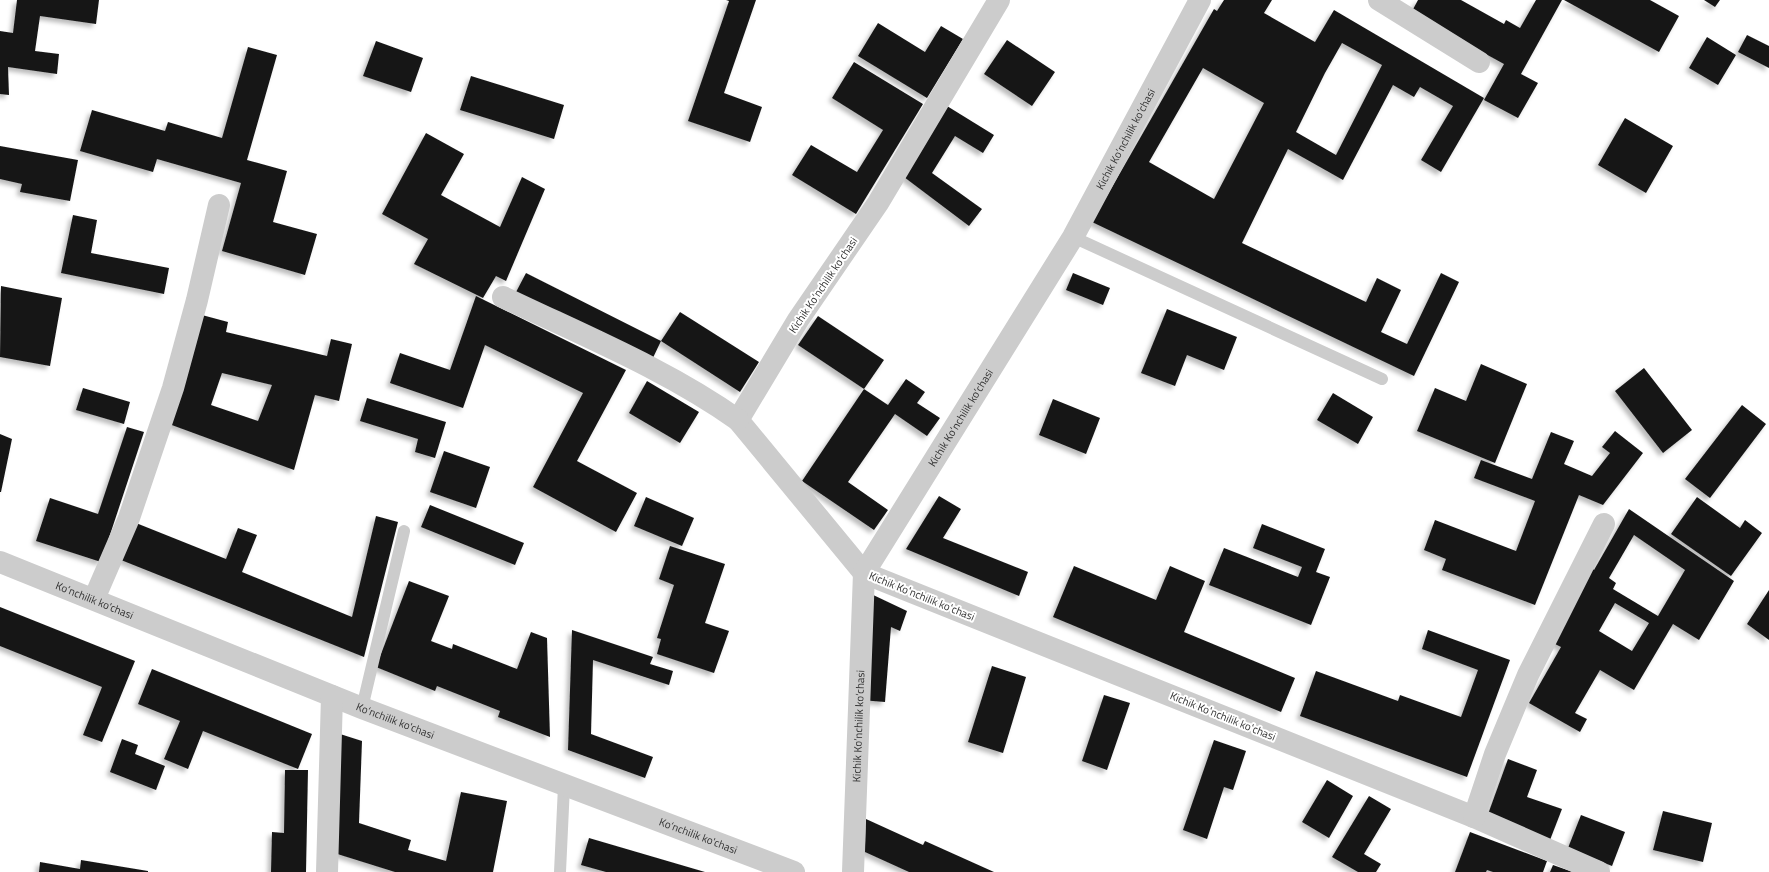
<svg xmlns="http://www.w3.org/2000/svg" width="1769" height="872" viewBox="0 0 1769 872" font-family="'Titillium Web',sans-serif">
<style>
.building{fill:#191919;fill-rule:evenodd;filter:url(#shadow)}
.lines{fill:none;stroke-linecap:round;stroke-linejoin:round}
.lane{stroke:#ccc;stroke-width:12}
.street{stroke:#ccc;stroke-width:22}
.labels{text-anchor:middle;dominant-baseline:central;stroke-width:4;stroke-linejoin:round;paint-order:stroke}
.street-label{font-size:11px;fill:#323232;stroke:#fff}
</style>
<defs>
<filter id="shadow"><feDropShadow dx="-3.5" dy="3.5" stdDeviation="2" flood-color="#0004"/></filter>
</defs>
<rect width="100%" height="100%" fill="#fff"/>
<path class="building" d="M17,0h82l-3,24 -56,-8 -5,35 24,3 -2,20 -49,-7 1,28 -9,-1v-63l13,2z
M726,0h30l-32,93 38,14 -12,35 -62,-21 41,-120z
M1224,0h48l-8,13 51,29 19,-32 150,88 -43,74 -20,-12 32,-54 -33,-19 -6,10 -21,-12 -50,95 -55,-31 -46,94 124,59 11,-24 24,12 -20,42 26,12 34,-71 18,9 -45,94 -322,-154 122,-213 3,2zM1342,43l40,22 -46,90 -40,-23 29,-59zM1203,68l61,35 -50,96 -65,-37z
M1418,0h43l43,24 2,-4 14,8 16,-28h26l-41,74 17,9 -20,35 -34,-18 20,-36 -93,-51z
M1564,0h86l29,16 -20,36z
M1704,0h16l-5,7z
M878,23l47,29 16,-26 22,13 -36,59 -69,-42z
M1747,35l22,11v22l-31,-16z
M1707,37l29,18 -18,30 -29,-17z
M1007,40l48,32 -23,34 -48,-32z
M376,41l47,17 -12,34 -48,-16z
M248,47l29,8 -30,105 40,11 -14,51 44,12 -12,41 -83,-24 19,-68 -84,-24 -4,13 -73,-21 12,-41 73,21 3,-9 54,16z
M854,62l69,42 -67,110 -64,-39 19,-30 46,27 26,-42 -51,-32z
M471,76l93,29 -10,34 -94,-29z
M947,106l47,29 -11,18 -28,-17 -23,37 50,36 -13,17 -65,-49z
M1625,118l48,28 -27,47 -48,-28z
M426,133l38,21 -23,41 59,32 22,-50 23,12 -39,92 -10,-5 -13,22 -69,-34 14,-25 -46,-25z
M0,146l78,14 -8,41 -50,-9 2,-8 -22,-5z
M73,215l24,5 -6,33 78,15 -5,26 -103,-21z
M526,273l135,68 -11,23 -136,-68z
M1073,273l37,15 -7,17 -37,-15z
M1,286l61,12 -12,68 -50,-9z
M476,296l150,74 -49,91 60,32 -21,39 -83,-45 50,-94 -98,-48 -22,63 -73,-25 10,-30 50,17z
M1167,309l70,28 -13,33 -37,-15 -12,31 -34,-13z
M680,312l79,50 -19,30 -79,-51z
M202,315l26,7 -2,10 101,24 4,-17 21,5 -13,57 -24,-6 -21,75 -125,-46zM222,373l50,12 -14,36 -47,-16z
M818,316l66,44 -20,29 -66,-44z
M1481,364l46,20 -32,79 -78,-32 18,-43 31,13z
M1644,368l48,62 -29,23 -48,-62z
M906,379l19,13 -8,11 23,15 -13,18 -32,-22 -47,68 40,28 -14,20 -72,-49 62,-92 24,16z
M647,381l52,31 -19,31 -51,-30z
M83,388l47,14 -6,22 -48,-14z
M1333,393l40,24 -15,27 -41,-24z
M367,398l79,24 -11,36 -20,-6 3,-13 -58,-18z
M1053,399l47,19 -14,36 -47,-19z
M1742,405l24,19 -56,74 -25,-19z
M127,427l17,5 -43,130 -65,-21 14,-43 48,16z
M1615,431l28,22 -40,52 -24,-10 -44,110 -93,-35 4,-11 -22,-9 11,-30 81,31 19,-50 -61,-23 7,-18 51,19 19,-47 23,9 -10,23 28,12 18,-23 -8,-6z
M0,434l12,5 -11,53h-1z
M444,451l46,16 -14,41 -46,-16z
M939,496l22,13 -18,29 85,34 -9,24 -113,-47z
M646,497l48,21 -12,28 -48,-20z
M1697,497l43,31 5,-8 17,13 -31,43 -60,-42z
M430,505l94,38 -9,22 -94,-38z
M1629,509l105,72 -35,59 -26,-16 -39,66 -34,-20 -25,43 12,6 -7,13 -51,-29 32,-56 -12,-6 43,-73 2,2zM1634,535l51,35 -27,46 -45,-27 3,-6 -7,-5zM1615,603l34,20 -17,28 -33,-20z
M376,516l22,6 -34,135 -243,-97 15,-37 90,36 12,-31 19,7 -15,37 110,45z
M1262,524l63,25 -9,23 14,5 -19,48 -102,-40 15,-37 74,29 4,-10 -49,-19z
M670,546l55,18 -20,59 24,8 -15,42 -57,-19 4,-15 -4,-1 17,-53 -15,-6z
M1074,566l82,34 14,-34 35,15 -21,51 111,46 -14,34 -228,-95z
M409,581l40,15 -18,45 21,8 1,-5 64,25 14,-37 16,6 3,99 -52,-20 2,-6 -63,-25 -2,5 -59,-24z
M1769,590v50l-22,-16z
M869,593l38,18 -7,20 -9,-4 -6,75 -24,-2z
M0,607l135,54 -33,81 -19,-7 19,-48 -102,-41z
M572,630l81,27 -3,7 23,7 -4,14 -76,-25 -2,74 62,23 -8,21 -77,-28z
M1428,630l82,30 -43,117 -167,-61 16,-45 82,30 2,-6 61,22 17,-47 -56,-21z
M992,666l34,11 -23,76 -35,-11z
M152,669l160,65 -14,35 -95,-38 -15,38 -24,-10 16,-38 -42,-17z
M1104,695l26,8 -23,67 -25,-9z
M337,733l25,8 -3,82 52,17 -3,10 38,11 15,-69 46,9 -14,71h-98l-64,-20z
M122,739l16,6 -3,9 30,12 -9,24 -46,-18z
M1214,740l32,11 -13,39 -9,-3 -17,52 -24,-9z
M1508,759l29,11 -10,27 35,12 -12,31 -63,-23z
M285,770h23l-2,102h-35l1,-40 12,1z
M1327,780l26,16 -24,42 -27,-16z
M1369,796l22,13 -27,45 17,10 -5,8h-18l-26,-15z
M1663,811l49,12 -9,39 -50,-12z
M1581,815l44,17 -13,34 -44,-18z
M866,819l57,26 2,-4 69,31h-85l-44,-20z
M1470,832l77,29 -4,11h-50l-6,-2 -1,2h-31z
M589,838l116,34h-99l-25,-7z
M81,860l67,11v1h-109l1,-10 40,7z
M1553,865l20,7h-23z"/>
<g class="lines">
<path class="lane" d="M1073,237l309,142
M362,708l42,-177
M560,872l4,-86"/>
<g class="street">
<path d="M999,0l-121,203 -80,117 -60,100 126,153 610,244 125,55"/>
<path d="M1379,0l100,62"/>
<path d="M503,297c79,38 163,72 235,123"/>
<path id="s1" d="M0,562l362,146 432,164"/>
<path d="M94,599l35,-81 44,-130 24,-88 22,-95"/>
<path d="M1474,817l21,-63 33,-79 76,-151"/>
<path d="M327,872l5,-176"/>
<path id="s2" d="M853,872l11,-299 209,-336 127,-237"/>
</g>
</g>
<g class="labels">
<g class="street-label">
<text stroke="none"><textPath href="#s2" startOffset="806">Kichik Ko‘nchilik ko‘chasi</textPath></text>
<text transform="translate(823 285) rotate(-56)">Kichik Koʻnchilik koʻchasi</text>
<text stroke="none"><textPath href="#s2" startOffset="482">Kichik Ko‘nchilik ko‘chasi</textPath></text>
<text transform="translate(922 596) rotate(22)">Kichik Koʻnchilik koʻchasi</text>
<text stroke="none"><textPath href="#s1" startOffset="102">Ko‘nchilik ko'chasi</textPath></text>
<text transform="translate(1223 716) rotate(22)">Kichik Koʻnchilik koʻchasi</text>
<text stroke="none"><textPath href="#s1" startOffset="426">Ko‘nchilik ko'chasi</textPath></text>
<text stroke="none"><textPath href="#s2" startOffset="146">Kichik Ko‘nchilik ko‘chasi</textPath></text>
<text stroke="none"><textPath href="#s1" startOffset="750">Ko‘nchilik ko'chasi</textPath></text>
</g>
</g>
</svg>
